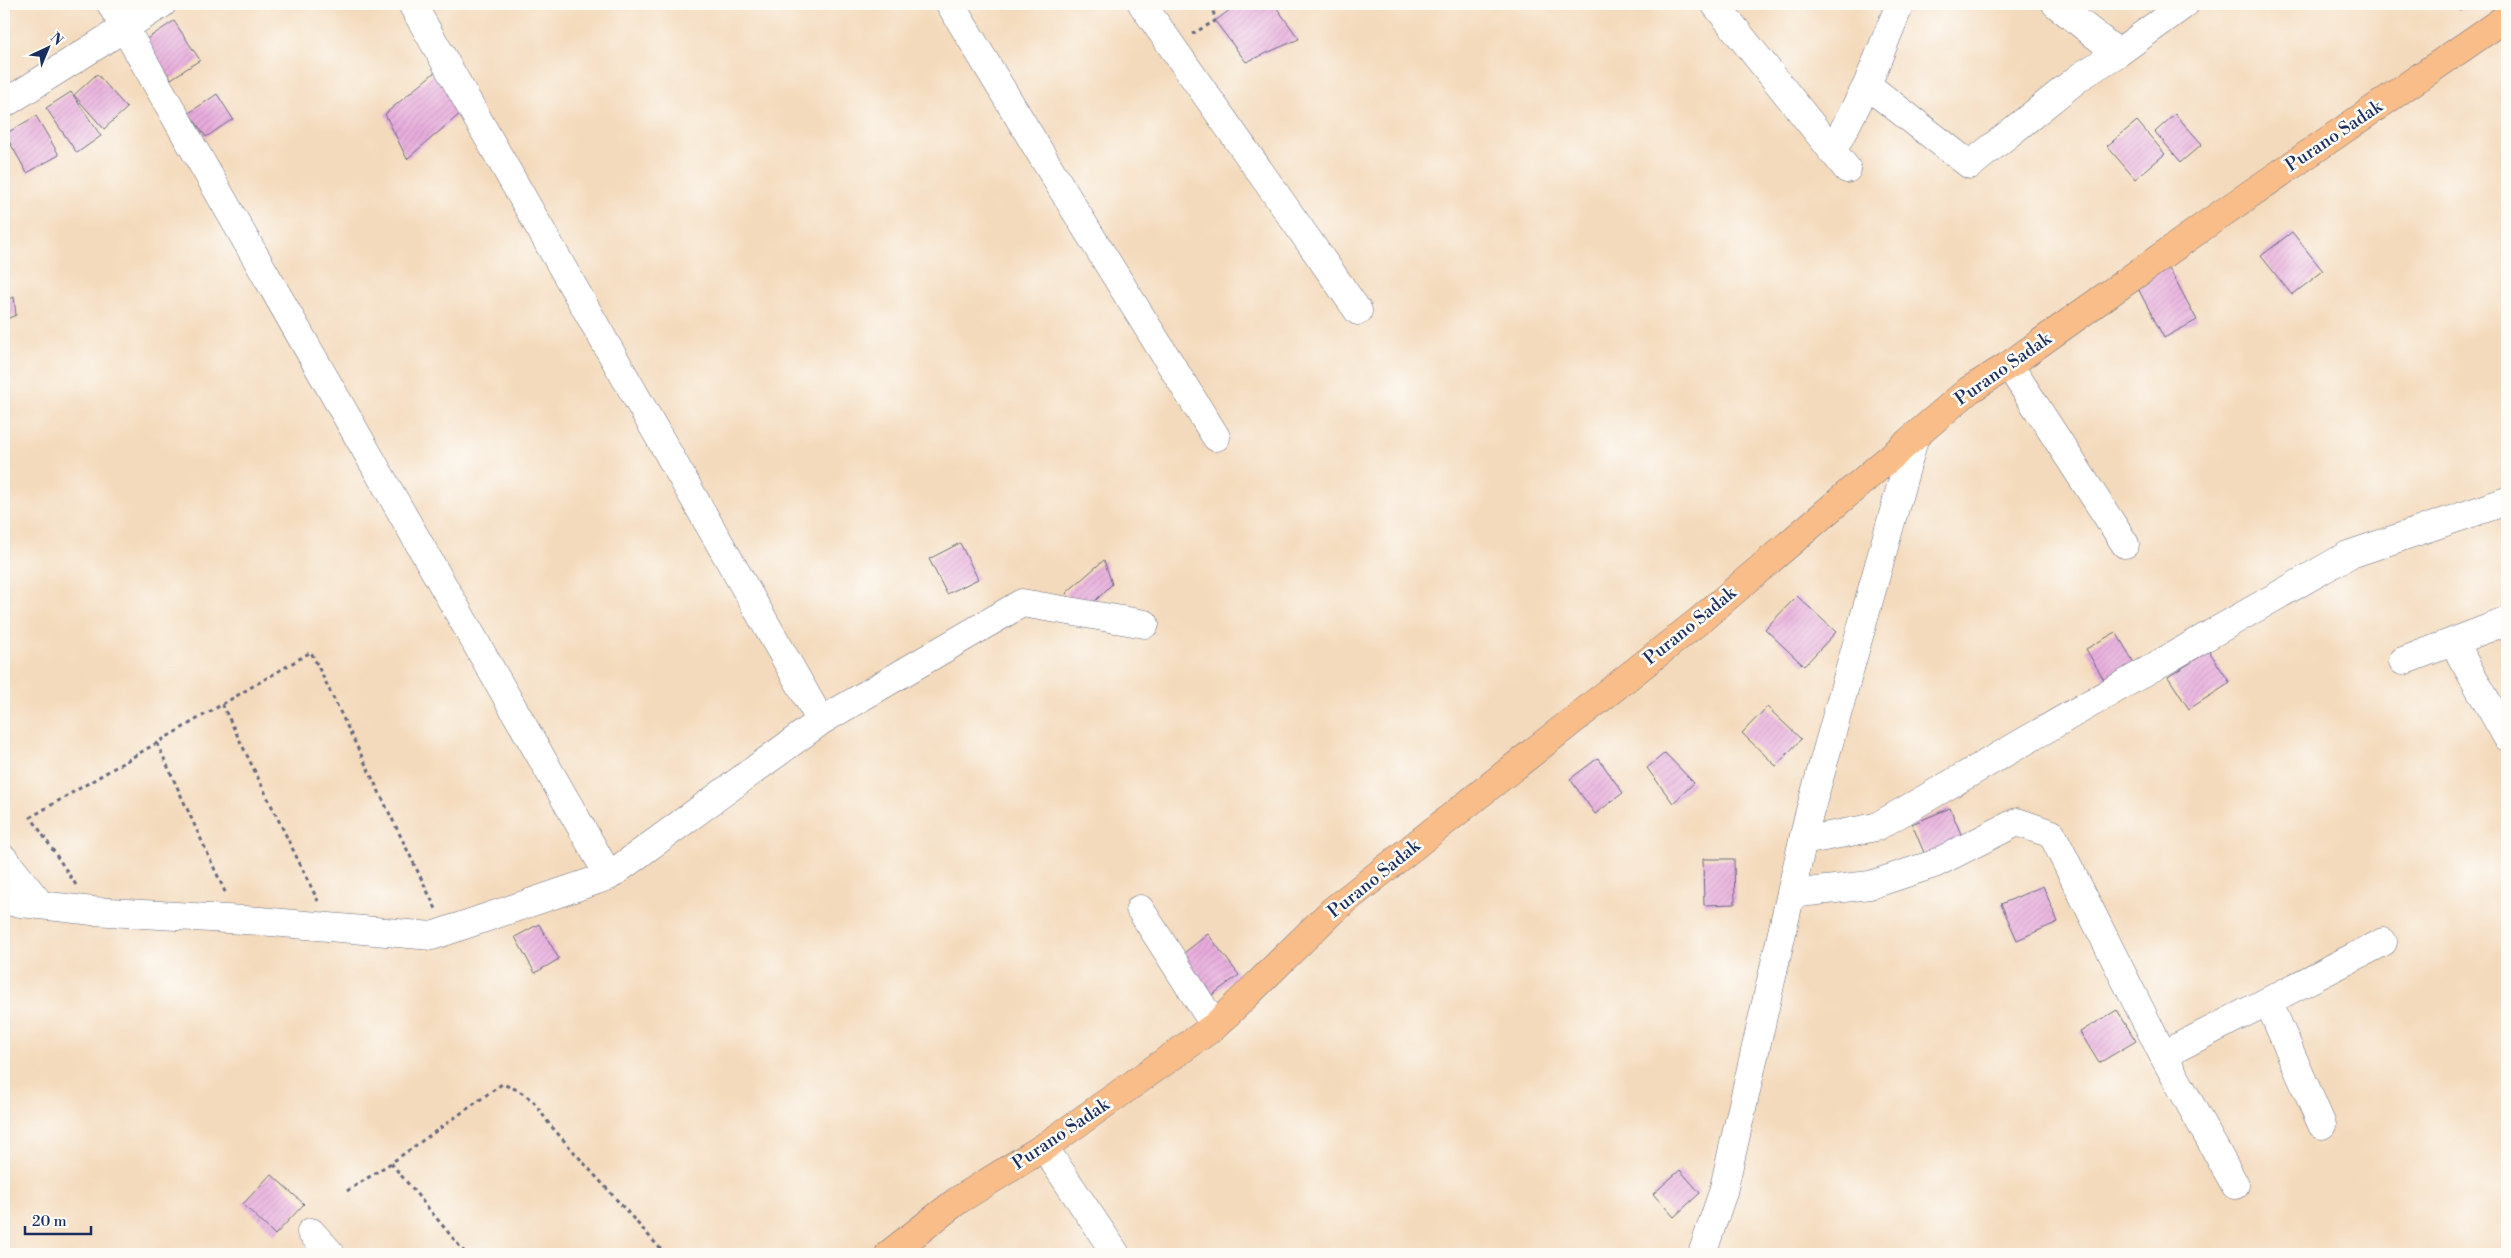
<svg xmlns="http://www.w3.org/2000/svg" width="2511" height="1258" viewBox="0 0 2511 1258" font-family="'Libre Bodoni',serif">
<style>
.building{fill:url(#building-hatch)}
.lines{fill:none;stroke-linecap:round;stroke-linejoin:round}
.minor-casing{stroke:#676b7f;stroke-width:29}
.major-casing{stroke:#676b7f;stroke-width:29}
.path{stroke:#676b7f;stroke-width:3;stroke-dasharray:4 4;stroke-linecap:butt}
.minor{stroke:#fff;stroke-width:28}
.major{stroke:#f8bd89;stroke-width:28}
.labels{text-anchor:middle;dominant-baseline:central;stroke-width:5;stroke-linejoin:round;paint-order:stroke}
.street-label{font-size:18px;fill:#1b2f5e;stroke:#fdfcf7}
</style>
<defs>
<pattern id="building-hatch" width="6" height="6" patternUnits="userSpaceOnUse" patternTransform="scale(1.25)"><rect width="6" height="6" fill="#e8acdc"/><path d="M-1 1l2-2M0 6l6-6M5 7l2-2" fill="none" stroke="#c694bf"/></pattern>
</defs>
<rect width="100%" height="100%" fill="#fdfcf7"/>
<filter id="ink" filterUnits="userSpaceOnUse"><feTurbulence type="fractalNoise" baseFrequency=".02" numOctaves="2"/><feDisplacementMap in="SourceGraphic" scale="10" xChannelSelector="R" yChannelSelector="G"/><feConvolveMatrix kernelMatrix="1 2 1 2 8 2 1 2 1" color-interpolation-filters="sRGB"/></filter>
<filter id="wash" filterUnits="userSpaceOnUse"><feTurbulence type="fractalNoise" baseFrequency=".0096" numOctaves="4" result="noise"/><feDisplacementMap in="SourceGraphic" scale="20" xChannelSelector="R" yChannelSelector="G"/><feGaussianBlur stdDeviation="1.12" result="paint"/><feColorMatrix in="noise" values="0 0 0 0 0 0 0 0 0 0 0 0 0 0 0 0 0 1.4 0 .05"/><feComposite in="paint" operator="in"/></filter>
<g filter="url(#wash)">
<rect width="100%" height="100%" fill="#f4dabc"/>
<g id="blocks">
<path class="building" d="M1238,4h36l25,35 -53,23 -31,-41z
M2455,4h16l-11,7z
M174,21l26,39 -29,19 -26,-39z
M435,72l27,40 -55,47 -22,-45z
M97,74l30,34 -23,21 -30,-34z
M71,92l30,44 -24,17 -31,-45z
M217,94l16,25 -27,18 -17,-24z
M2175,114l27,30 -21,18 -26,-30z
M36,116l23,39 -32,18 -22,-39z
M2137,121l28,33 -30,25 -28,-33z
M2292,232l31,39 -31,24 -31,-39z
M2167,264l30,56 -33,18 -30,-57z
M14,297l2,18 -12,5v-19z
M960,543l18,36 -31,15 -18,-35z
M1104,560l8,24 -29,29 -17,-20z
M1797,596l39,36 -32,34 -39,-37z
M2116,632l18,31 -30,17 -18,-31z
M2209,651l21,32 -41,26 -21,-32z
M1767,707l34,32 -25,27 -34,-33z
M1665,753l29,30 -21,20 -26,-35z
M1598,758l25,35 -28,21 -25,-35z
M1950,808l13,31 -38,16 -13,-31z
M1703,859h31l1,45 -31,1z
M2043,886l15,36 -41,18 -16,-36z
M539,924l20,35 -24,14 -20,-36z
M1208,934l31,41 -30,22 -30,-40z
M2117,1010l19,31 -37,22 -19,-31z
M1680,1170l20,23 -26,24 -21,-23z
M271,1174l33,30 -29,31 -32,-31z"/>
</g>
</g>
<g filter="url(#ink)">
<use href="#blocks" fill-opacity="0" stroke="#676b7f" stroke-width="1"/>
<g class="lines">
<defs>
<path id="minor" d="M111,4l498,872
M412,4l409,717
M950,4l137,226 129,207
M1142,4l216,307
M1715,4l132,165
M2056,4l62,49
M1867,85l103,80 111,-89 37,-23 67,-49
M4,104l158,-100
M1832,152l35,-67 33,-81
M2009,365l116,179
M2453,642l54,95
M2403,661l104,-40
M1803,841l73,-14 472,-272 159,-54
M4,859l36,45
M1791,894l79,-9 64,-21 83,-42 35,12 111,221 220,-113
M4,901l89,10 167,10 172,15 177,-60 212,-155 201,-118 123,21
M1140,909l75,117
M2268,1001l54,124
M2163,1055l72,130
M1044,1147l72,107
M311,1232l20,22
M1702,1254l21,-62 85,-374 107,-382"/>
<path id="major" d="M889,1254l68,-53 87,-54 171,-121 117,-115 368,-291 269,-230 40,-25 205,-146 293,-202"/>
</defs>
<use href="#minor" class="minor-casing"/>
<use href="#major" class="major-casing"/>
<path class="path" d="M1192,34l23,-13 -3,-17
M222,704l96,197
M157,743l69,151
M76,885l-45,-68 280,-165 125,257
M391,1163l75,91
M347,1191l44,-28 111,-79 16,6 15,11 17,24 115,129"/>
<use href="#minor" class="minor"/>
<use href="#major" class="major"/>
</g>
</g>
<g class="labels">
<g class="street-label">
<text transform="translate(2334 136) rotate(-34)">Purano Sadak</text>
<text transform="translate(2003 369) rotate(-35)">Purano Sadak</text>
<text transform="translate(1690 626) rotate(-39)">Purano Sadak</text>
<text transform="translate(1374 879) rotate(-39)">Purano Sadak</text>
<text transform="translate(1061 1134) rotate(-34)">Purano Sadak</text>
</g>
</g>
<rect width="2511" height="1258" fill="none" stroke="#fdfcf7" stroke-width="20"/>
<g transform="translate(48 48) rotate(44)" stroke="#fdfcf7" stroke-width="4" paint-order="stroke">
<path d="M0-4L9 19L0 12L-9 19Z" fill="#1b2f5e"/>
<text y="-8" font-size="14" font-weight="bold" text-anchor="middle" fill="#1b2f5e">N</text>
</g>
<path d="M25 1226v8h66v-8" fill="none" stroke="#1b2f5e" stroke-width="2.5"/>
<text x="32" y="1226" font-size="15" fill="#1b2f5e" stroke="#fdfcf7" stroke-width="4" paint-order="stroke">20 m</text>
</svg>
